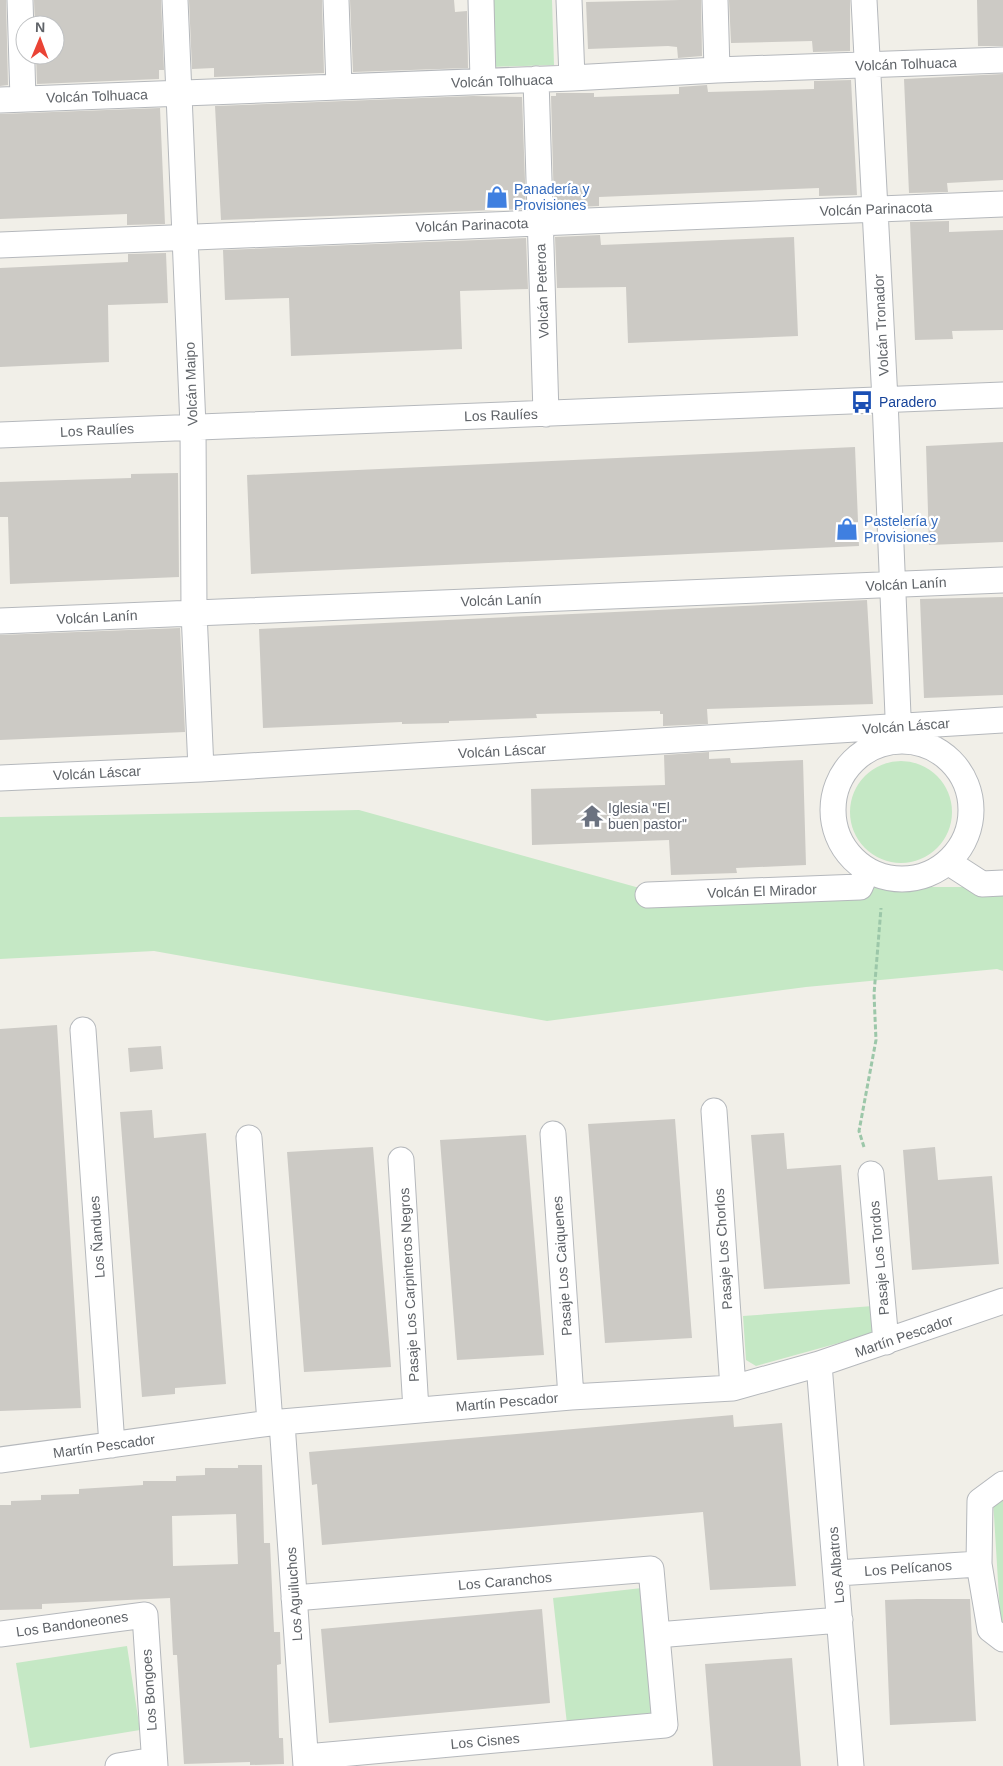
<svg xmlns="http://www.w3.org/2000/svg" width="1003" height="1766" viewBox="0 0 1003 1766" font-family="Arial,sans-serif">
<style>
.green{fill:#c5e8c5}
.building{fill:#cccac5;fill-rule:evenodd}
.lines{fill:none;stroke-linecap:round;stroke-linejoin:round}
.street-casing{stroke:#b5b8bc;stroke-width:27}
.path{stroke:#9cc7a9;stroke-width:3;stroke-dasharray:5 2.5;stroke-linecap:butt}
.street{stroke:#fff;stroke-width:25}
.labels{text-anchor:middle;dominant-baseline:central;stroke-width:4.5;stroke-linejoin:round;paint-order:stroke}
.street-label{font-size:14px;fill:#5f6368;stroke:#fff}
.shop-label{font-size:14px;fill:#366cbe;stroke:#fff;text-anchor:start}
.transit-label{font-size:14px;fill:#164399;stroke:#fff;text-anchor:start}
.worship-label{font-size:14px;fill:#5b616d;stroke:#fff;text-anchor:start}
</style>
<rect width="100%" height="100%" fill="#f1efe8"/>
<path class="green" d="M487,0h65l2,65 -65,2z
M850 812a51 51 0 1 1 102 0a51 51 0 1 1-102 0Z
M359,810l277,77h367v84l-6,-2 -191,18 -259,34 -393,-70 -154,8v-142z
M873,1306l2,27 -119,33 -10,-6 -3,-44z
M993,1499h10v132h-2z
M642,1588l14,126 -89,10 -14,-126z
M127,1646l13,84 -110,18 -14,-85z"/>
<path class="building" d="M0,0h6l2,85 -8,1z
M34,0h127l3,70h-5v9l-122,5 -1,-29h19v-30h-20z
M189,0h133l2,73 -110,4v-9l-22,1z
M350,0h104l1,12 12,-1 1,57 -115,4z
M680,0h21l1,56 -24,2 -1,-11 -9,-1 -80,3 -2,-47z
M729,0h121v51l-37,1 -1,-11 -81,2z
M977,0h26v46h-25z
M1003,74v106l-56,3 1,9 -39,1 -5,-114z
M851,80l6,115 -38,1v-8l-220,9v9l-45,2 -3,-112h5v-3h38v4l85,-3v-7l28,-2 1,7 106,-3v-8z
M473,96l49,1 4,112 -305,11 -6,-114z
M160,108l5,116 -38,1v-11l-127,5v-105z
M949,221v11l54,-2v100l-51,1 1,8 -38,1 -5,-118z
M600,235l1,10 193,-8 4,99 -170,7 -2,-56 -69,1 -2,-51z
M526,238l2,51 -68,2 2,58 -171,7 -2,-58 -64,2 -2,-50z
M166,253l2,50 -60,2 1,57 -109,5v-99l128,-6v-8z
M1003,442v100l-74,3 -3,-99z
M855,447l4,99 -608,28 -4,-99z
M178,473l1,104 -169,7 -2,-67h-8v-35l131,-4v-4z
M1003,597v98l-79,3 -4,-99z
M867,600l6,104 -166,5 1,15 -45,2v-12h-3v-3l-124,3 1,4 -88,3v2l-47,1v-2l-139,6 -4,-99z
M180,628l5,104 -185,8v-105z
M709,752v7l21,-1 1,5 72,-3 3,105 -70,3 1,5 -66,2 -2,-35 -137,5 -1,-56 134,-4 -1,-30z
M57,1025l24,383 -81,3v-382z
M161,1046l2,23 -33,3 -2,-24z
M152,1110l2,28 52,-5 20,251 -51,4v6l-33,3 -22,-285z
M675,1119l17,219 -87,5 -17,-219z
M784,1133l3,36 54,-4 9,119 -86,5 -13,-154z
M526,1135l18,220 -87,5 -17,-220z
M373,1147l18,220 -87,5 -17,-220z
M935,1147l3,33 54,-4 7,88 -87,6 -9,-120z
M733,1415l1,12 48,-4 14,163 -86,4 -7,-78 -381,33 -5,-61 -5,1 -3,-33z
M238,1465h24l2,78h6l4,89h6l1,32 -4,1 2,73h4l1,26 -34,1v-3l-66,2 -7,-109h-4l-3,-57 -128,6v5l-42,1v-105h11v-4l30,-1v-5l38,-1v-5l64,-4v-4h33v-5l29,-1v-7h33zM236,1514l2,50 -65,2 -1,-50z
M917,1599h53l6,122 -86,4 -5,-125z
M542,1609l8,94 -221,20 -8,-94z
M792,1658l9,108h-88l-8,-102z"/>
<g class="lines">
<defs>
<path id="street" d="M20,0l3,99
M175,0l18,426 1,186 7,157
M336,0l3,87
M481,0l2,81
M569,0l3,78
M715,0l2,70
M864,0l21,400 14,340
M536,79l10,335
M0,100l572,-22 145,-8 286,-10
M0,245l1003,-41
M0,435l1003,-40
M0,621l1003,-41
M833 810a69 69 0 1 1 138 0a69 69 0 1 1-138 0Z
M0,778l201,-9 802,-49
M948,862l34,22 21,-1
M648,895l212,-8 7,-16
M83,1030l29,415
M714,1111l19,277
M553,1134l18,263
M249,1138l21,285
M401,1160l15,250
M871,1174l15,168
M819,1364l32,402
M282,1423l24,343
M0,1460l270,-37 301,-26 162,-9 86,-24 184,-63
M1003,1484l-23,17 -1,63 11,65 13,10
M837,1573l142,-9
M294,1598l357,-29 14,156 -359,32
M0,1634l145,-19 10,151
M657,1635l183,-15
M118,1766l36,-6"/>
</defs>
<use href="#street" class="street-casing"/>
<path class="path" d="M864,1147l-5,-16 17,-91 -2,-46 7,-86"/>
<use href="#street" class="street"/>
</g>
<defs>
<symbol id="shop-bare" viewBox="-9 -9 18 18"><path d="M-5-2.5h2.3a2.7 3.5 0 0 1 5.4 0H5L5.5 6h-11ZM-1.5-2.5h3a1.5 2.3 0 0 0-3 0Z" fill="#3f7fe0" stroke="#fff" stroke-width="2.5" paint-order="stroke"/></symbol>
<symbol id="bus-bare" viewBox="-9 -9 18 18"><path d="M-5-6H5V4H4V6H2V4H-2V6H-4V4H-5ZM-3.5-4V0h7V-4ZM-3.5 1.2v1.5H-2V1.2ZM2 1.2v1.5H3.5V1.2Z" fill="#1a4fb4" stroke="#fff" stroke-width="2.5" paint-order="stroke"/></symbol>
<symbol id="temple-bare" viewBox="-9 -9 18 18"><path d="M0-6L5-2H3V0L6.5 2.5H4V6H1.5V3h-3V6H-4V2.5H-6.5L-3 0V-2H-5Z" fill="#6b7280" stroke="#fff" stroke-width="2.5" paint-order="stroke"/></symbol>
</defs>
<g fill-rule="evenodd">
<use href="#shop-bare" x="481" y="181" width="32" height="32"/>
<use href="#bus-bare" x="846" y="386" width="32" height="32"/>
<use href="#shop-bare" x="831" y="513" width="32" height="32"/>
<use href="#temple-bare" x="576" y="800" width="32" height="32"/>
</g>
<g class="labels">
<g class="street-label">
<text transform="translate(906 64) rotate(-2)">Volcán Tolhuaca</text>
<text transform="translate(502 81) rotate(-2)">Volcán Tolhuaca</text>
<text transform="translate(97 96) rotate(-2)">Volcán Tolhuaca</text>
<text transform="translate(876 209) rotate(-2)">Volcán Parinacota</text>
<text transform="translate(472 225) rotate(-2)">Volcán Parinacota</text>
<text transform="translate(542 291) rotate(-92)">Volcán Peteroa</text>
<text transform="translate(881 325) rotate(-93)">Volcán Tronador</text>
<text transform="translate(191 384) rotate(-92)">Volcán Maipo</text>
<text transform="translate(501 415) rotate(-2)">Los Raulíes</text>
<text transform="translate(97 430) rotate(-3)">Los Raulíes</text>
<text transform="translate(906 584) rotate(-3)">Volcán Lanín</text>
<text transform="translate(501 600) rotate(-2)">Volcán Lanín</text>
<text transform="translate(97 617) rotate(-3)">Volcán Lanín</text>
<text transform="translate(906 726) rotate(-4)">Volcán Láscar</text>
<text transform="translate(502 751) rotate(-3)">Volcán Láscar</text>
<text transform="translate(97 773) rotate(-3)">Volcán Láscar</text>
<text transform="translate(762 891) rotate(-2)">Volcán El Mirador</text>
<text transform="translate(97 1237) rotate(-94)">Los Ñandues</text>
<text transform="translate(723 1249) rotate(-94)">Pasaje Los Chorlos</text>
<text transform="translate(879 1258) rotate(-95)">Pasaje Los Tordos</text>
<text transform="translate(562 1266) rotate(-94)">Pasaje Los Caiquenes</text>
<text transform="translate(409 1285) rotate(-93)">Pasaje Los Carpinteros Negros</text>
<text transform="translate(904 1336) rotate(-19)">Martín Pescador</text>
<text transform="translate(507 1402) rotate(-5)">Martín Pescador</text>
<text transform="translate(104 1446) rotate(-8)">Martín Pescador</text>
<text transform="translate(836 1565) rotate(-95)">Los Albatros</text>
<text transform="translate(908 1568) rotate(-4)">Los Pelícanos</text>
<text transform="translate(505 1581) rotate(-5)">Los Caranchos</text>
<text transform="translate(294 1594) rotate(-94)">Los Aguiluchos</text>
<text transform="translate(72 1624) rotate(-8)">Los Bandoneones</text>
<text transform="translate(149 1690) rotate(-94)">Los Bongoes</text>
<text transform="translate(485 1741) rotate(-5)">Los Cisnes</text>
</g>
<g class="shop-label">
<text x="514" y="189">Panadería y<tspan x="514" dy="16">Provisiones</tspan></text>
<text x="864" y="521">Pastelería y<tspan x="864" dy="16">Provisiones</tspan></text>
</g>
<g class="transit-label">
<text x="879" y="402">Paradero</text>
</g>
<g class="worship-label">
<text x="608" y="808">Iglesia "El<tspan x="608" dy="16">buen pastor"</tspan></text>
</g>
</g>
<g transform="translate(40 40) rotate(1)"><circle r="24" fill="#ffffff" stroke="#bfc1c3"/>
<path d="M0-4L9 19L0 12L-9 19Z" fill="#ea4335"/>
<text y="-8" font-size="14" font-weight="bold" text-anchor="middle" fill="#5f6368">N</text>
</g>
</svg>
